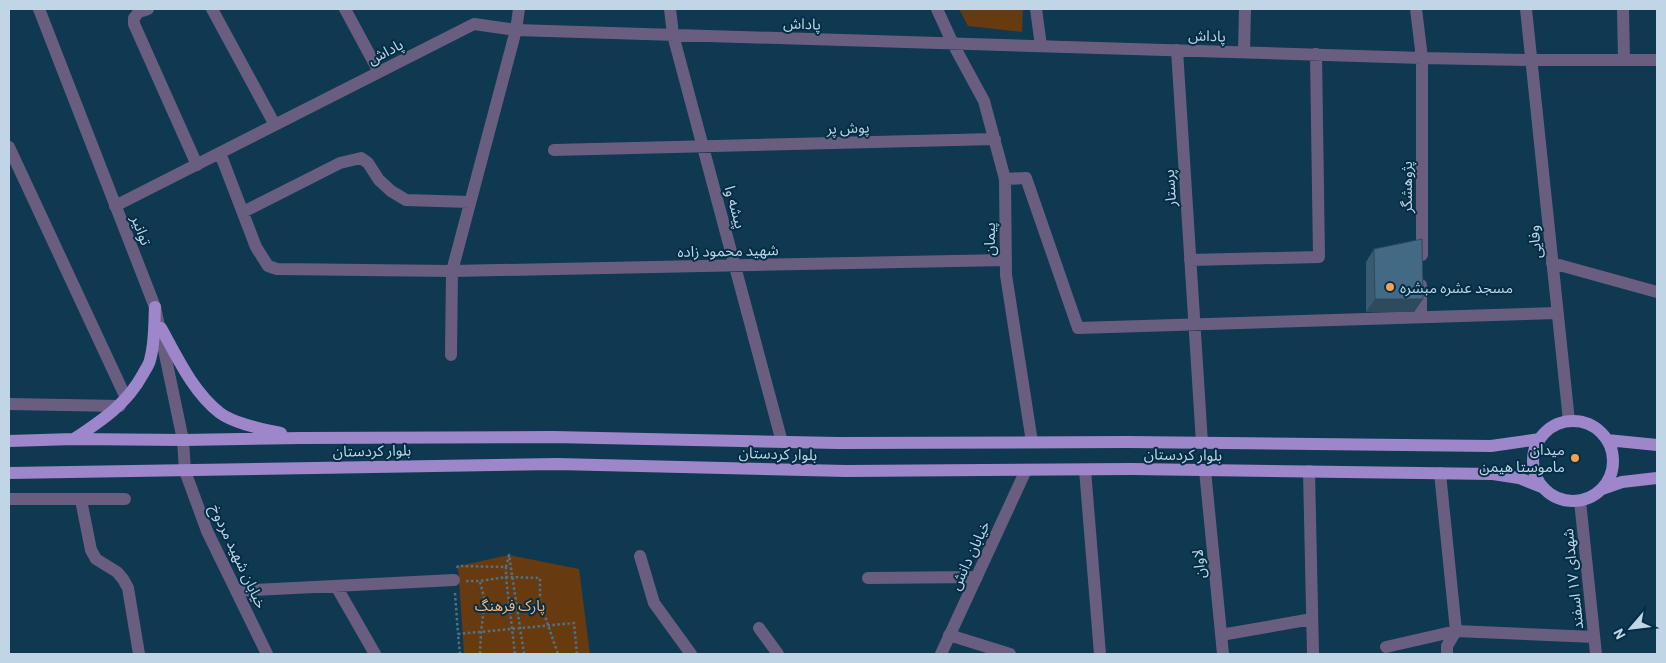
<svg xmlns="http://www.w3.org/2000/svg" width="1666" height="663" viewBox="0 0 1666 663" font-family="Barlow,'Noto Sans Arabic',sans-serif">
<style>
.green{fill:#673b0f}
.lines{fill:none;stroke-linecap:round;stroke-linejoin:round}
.path{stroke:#507287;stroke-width:2.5;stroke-dasharray:2.5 2.5;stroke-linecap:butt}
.minor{stroke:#6a5e80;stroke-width:12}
.major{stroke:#9e86ca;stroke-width:12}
.wall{fill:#395b72}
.shaded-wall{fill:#2e4a5d}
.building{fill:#426a85;stroke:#2e4a5d}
.poi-dot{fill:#fa9f4e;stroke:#032e46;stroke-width:2}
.labels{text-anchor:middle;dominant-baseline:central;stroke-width:4;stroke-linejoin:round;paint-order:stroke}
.street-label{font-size:15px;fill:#c0d5e5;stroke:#032e46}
.poi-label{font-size:15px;fill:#c0d5e5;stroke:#032e46;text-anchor:start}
.park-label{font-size:15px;fill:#feb271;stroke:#032e46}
</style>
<rect width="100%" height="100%" fill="#0f3851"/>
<path class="green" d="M959,9h64l-1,23 -54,-6z
M509,555l70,14 11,85h-126l-6,-88z"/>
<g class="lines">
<path class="path" d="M506,567l3,-12 15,99
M457,568l1,-2 48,1v10l9,77
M466,581h14l26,-4 34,1v24l18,52
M480,582l5,19 -4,31 -1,22
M455,593l3,41
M460,654l-2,-20 116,-11 3,31"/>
<path class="minor" d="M39,9l116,298 28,133 2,31 22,60 60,123
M148,9l-9,3 -5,6v6l63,141
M212,9l63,116
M345,9l34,63
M670,9l3,26 109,407
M937,9l16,35 31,57 21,78 1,96 26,167
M1036,9l5,37
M1416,9l6,49v197
M1526,9l43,412
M1623,9l1,50
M1177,50l25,393
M1244,52l1,-43
M9,147l117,251
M554,150l441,-11
M220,153l36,94 12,19 9,3 175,2 554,-11
M1005,179l21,-1 52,150 479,-15
M115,206l359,-182 42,6 906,28 110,2h125
M243,212l97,-49 21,-5 7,5 11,17 12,11 15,9 64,2
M1190,260l129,-3 -3,-203
M1552,263l105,29
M1421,317v-32
M451,355l1,-84 64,-241 3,-21
M9,404l111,2
M1085,470l15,184
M1205,470l18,184
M1309,471l4,183
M1440,473l16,158 -9,15v8
M9,499h116
M81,500l10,50 5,9 21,13 6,7 5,9 11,66
M1580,501l16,153
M640,556l14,47 37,51
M868,578l109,-1
M336,586l39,68
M236,591l218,-11
M759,628l19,26
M949,635l61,19
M1221,635l91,-16
M1386,647l70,-16 138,6
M941,654l85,-184"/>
<path class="major" d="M161,328c16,29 32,64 59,85 15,11 43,16 61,20
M1533 461a40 40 0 1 1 80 0a40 40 0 1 1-80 0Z
M74,439c27,-18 53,-35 69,-65 2,-4 6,-9 7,-14 5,-17 4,-36 5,-53
M1607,440l50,5
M9,441l65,-2 109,1 118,-2 252,-1 285,6 290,-1 363,4 49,-7
M9,473l548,-9 289,7 285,-2 362,5 26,4 25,10
M1602,489l20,-7 35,-4"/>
</g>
<path class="wall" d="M1374,249l49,50 -9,13h-48v-50z"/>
<path class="shaded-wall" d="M1375,299h48l-9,13h-48z"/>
<path class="building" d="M1422,239l1,60h-48l-1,-50z"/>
<g class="poi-dot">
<circle cx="1390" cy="287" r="5"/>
<circle cx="1575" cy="458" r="5"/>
</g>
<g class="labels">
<g class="street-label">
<text transform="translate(802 23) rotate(2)">پاداش</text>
<text transform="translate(1207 35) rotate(2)">پاداش</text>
<text transform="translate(385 51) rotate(-27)">پاداش</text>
<text transform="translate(848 127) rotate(-2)">پوش پر</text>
<text transform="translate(1406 187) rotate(-90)">پژوهشگر</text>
<text transform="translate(1169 188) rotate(-94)">پرستار</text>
<text transform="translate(736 207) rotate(75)">پیشه وا</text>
<text transform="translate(142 230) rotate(69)">توانیر</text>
<text transform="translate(989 239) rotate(-90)">پیمان</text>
<text transform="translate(1534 242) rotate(-96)">وفایی</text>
<text transform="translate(728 250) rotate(-1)">شهید محمود زاده</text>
<text transform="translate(372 450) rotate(-1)">بلوار کردستان</text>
<text transform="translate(778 453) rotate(2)">بلوار کردستان</text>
<text transform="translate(1183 454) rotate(1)">بلوار کردستان</text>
<text transform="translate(969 555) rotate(-65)">خیابان دانش</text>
<text transform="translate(239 556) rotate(65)">خیابان شهید مردوخ</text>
<text transform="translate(1198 564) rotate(-96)">لاوان</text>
<text transform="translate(1572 579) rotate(-96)">شهدای ۱۷ اسفند</text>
</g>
<g class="poi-label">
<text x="1400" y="287">مسجد عشره مبشره</text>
<text x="1565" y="449" text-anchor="end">میدان<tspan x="1565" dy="17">ماموستا هیمن</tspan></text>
</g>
<g class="park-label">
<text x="510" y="605">پارک فرهنگ</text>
</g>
</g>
<rect width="1666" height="663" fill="none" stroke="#c0d5e5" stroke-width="20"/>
<g transform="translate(1631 628) rotate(242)" stroke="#032e46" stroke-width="4" paint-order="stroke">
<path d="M0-4L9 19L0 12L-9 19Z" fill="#c0d5e5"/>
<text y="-8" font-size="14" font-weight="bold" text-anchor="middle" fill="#c0d5e5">N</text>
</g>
</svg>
